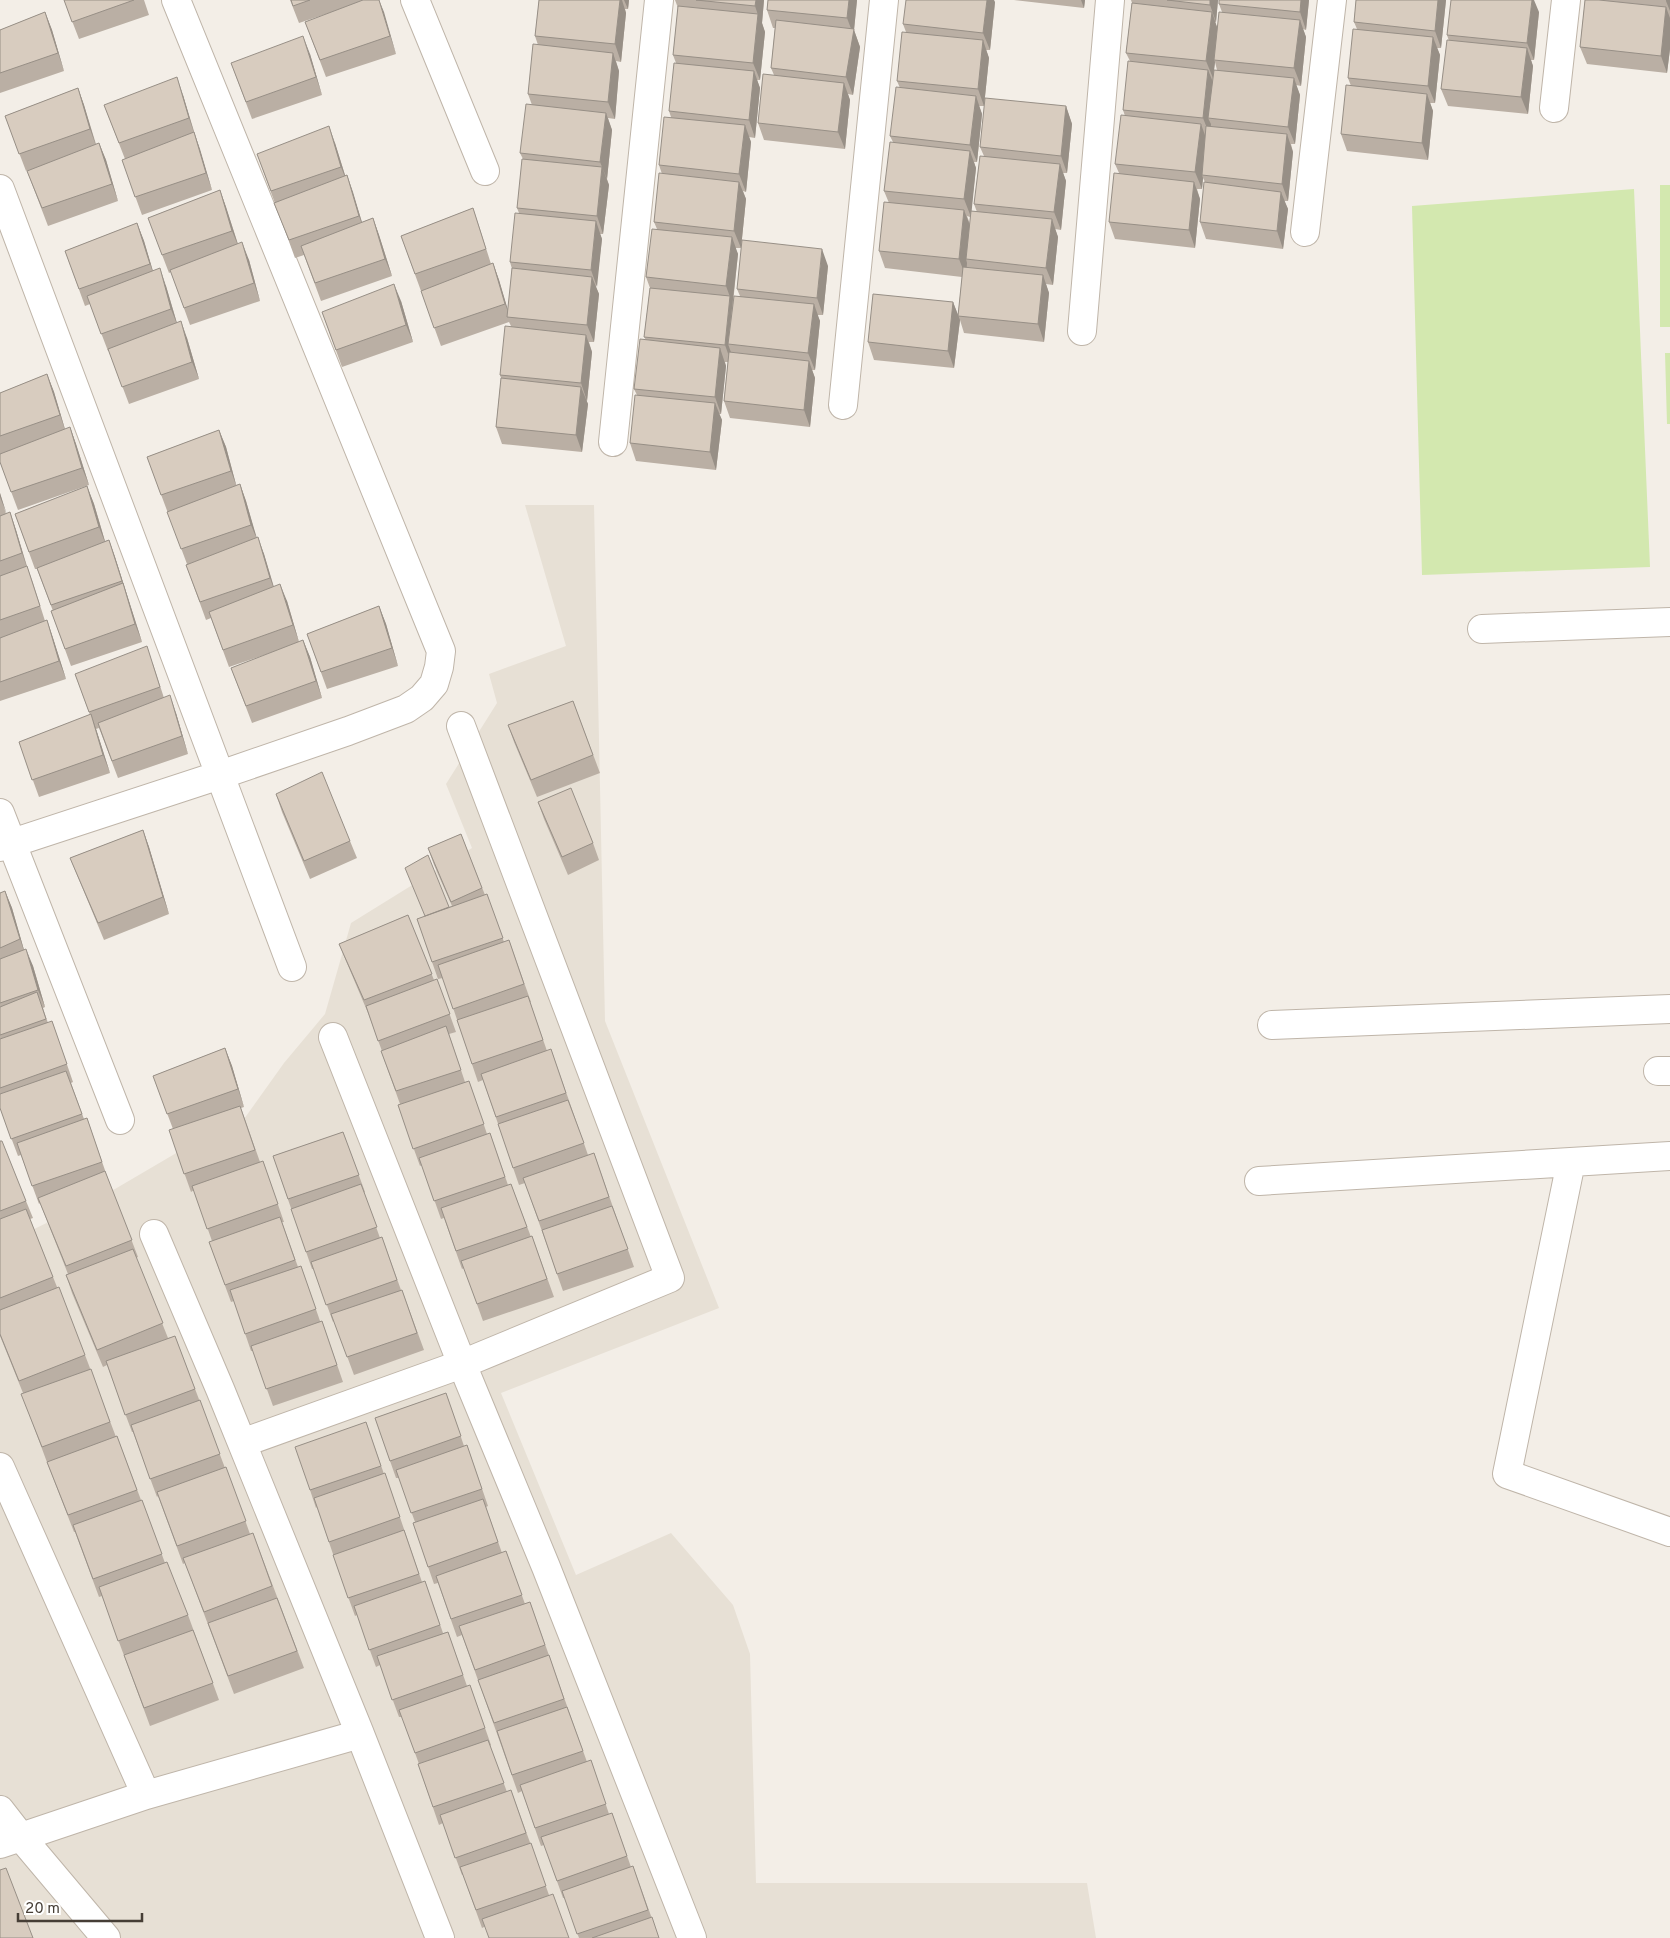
<svg xmlns="http://www.w3.org/2000/svg" width="1670" height="1938" viewBox="0 0 1670 1938" font-family="Overpass,sans-serif">
<style>
.residential{fill:#e7e0d5}
.green{fill:#d3e8af}
.lines{fill:none;stroke-linecap:round;stroke-linejoin:round}
.minor-casing{stroke:#bfb5a9;stroke-width:30}
.minor{stroke:#fff;stroke-width:28}
.wall{fill:#baafa4;fill-rule:evenodd}
.shaded-wall{fill:#978f86}
.building{fill:#d8ccbf;stroke:#978f86}
</style>
<rect width="100%" height="100%" fill="#f3eee7"/>
<path class="residential" d="M525,505h69l11,516 114,287 -218,85 75,182 95,-42 62,72 17,49 6,229h331l9,55h-1096v-692l115,-57 75,-44 54,-26 40,-56 41,-49 26,-91 121,-75 -26,-64 51,-81 -8,-29 77,-28z"/>
<path class="green" d="M1660,185h10v142h-10z
M1634,189l16,378 -228,8 -10,-369z
M1665,353h5v71h-3z"/>
<g class="lines">
<defs>
<path id="minor" d="M415,0l70,171
M1554,108l12,-108
M0,189l292,778
M1305,232l27,-232
M1082,331l28,-331
M843,405l41,-405
M613,442l46,-442
M1482,629l188,-7
M0,813l120,307
M0,847l220,-72 128,-44 58,-22 16,-11 12,-14 5,-17 2,-16 -265,-651
M1272,1025l398,-16
M333,1037l129,327 208,-86 -209,-552
M1658,1071h12
M1571,1162l-64,312 163,58
M1259,1181l411,-25
M242,1443l220,-79 84,203 146,371
M0,1467l146,328
M360,1734l80,204
M0,1810l21,27 -21,7
M106,1938l-85,-101 125,-42 214,-61 -140,-345 -66,-155"/>
</defs>
<use href="#minor" class="minor-casing"/>
<use href="#minor" class="minor"/>
</g>
<path class="wall" d="M64,0h80l5,15 -70,24z
M290,0h89l17,54 -70,23 -21,-55 27,-10 -33,11z
M539,0h90l-1,9h-3l1,4 -5,49 -5,-1 3,10 -4,48 -7,-1 4,12 -5,49 2,6 -6,49h-3l2,5 -6,48 3,7 -5,48h-5l3,10 -5,49 -1,-1 2,4 -6,48 -80,-8 -6,-17 5,-49 -1,-3 11,-49 -2,-4 -68,24 -40,-110 72,-28 6,18 12,38 2,-1 6,17 9,31 4,-42 -2,-7 9,-49 -2,-5 6,-49 -3,-6 12,-48 -4,-11 10,-49 -3,-9z
M675,0h89l-2,23 3,9 -5,48h-3l3,8 -5,50 -6,-1 2,5 -5,50 -3,-1 3,8 -5,49h-6l3,6 -5,49 7,-7 -3,-7 91,-23 -5,49h-6l3,6 -5,49h-3l3,8 -5,49 -80,-9 -6,-17 4,-39h-3l1,4 -5,48h-2l3,6 -6,50 -80,-9 -6,-18 7,-48 -3,-6 12,-49 -2,-3 6,-49 -4,-11 11,-48 -3,-7 8,-48 -3,-9 12,-48 -2,-6 7,-48 -3,-8 5,-47z
M768,0h89l-3,30 6,17 -7,48 -5,-1 2,6 -5,49 -81,-9 -6,-17 16,-48 -3,-7 4,-40h-2l-6,-18z
M1014,0h71l-1,8z
M1131,0h87l-2,22h-1l2,5 5,-15 -3,-8v-4h90l-3,30 -3,-1 3,8 -5,49 -5,-1 4,10 -5,49h-4l2,8 -5,49h-4l4,8 -5,40 -77,-10 -6,-17 5,-40 -2,-4 -1,11h-5l3,10 -5,49 -80,-9 -6,-17 10,-49 -4,-9 10,-48 -2,-6 7,-49 -4,-8 6,-50zM1215,62l2,8h-3z
M1356,0h90l-5,48h-4l3,7 -5,48h-5l3,8 -5,49 -81,-9 -6,-17 10,-48 -3,-8 9,-49 -3,-7z
M1585,0h85v49l-3,24 -80,-9 -7,-17z
M995,2l-5,48h-4l3,8 -5,48h-5l3,8 -5,48h-3l2,6 -5,43 6,1 -3,-8 10,-48 -4,-9 86,-41 6,18 -5,49h-4l3,8 -5,49 -6,-1 3,8 -5,48 -7,-1 3,9 -5,49 -80,-9 -4,-13 -6,48 -80,-8 -6,-18 85,-40 5,13 4,-38 -77,-9 -6,-17 10,-48 -5,-12 9,-49 -3,-6 10,-48 -3,-7 9,-49 -3,-8zM967,216l3,1v7z
M45,12l7,18 12,41 -64,22v-63z
M1539,12l-5,48h-3l2,6 -5,48 -80,-8 -7,-17 8,-48 -2,-6z
M310,54l12,41 -70,24 -21,-56z
M78,88l6,17 12,39 3,-1 7,17 12,41 -70,25 -21,-55 5,-2 -6,2 -21,-55z
M183,95l29,95 -70,25 -20,-55 3,-1 -21,-54z
M335,143l10,32h2l15,47 11,-4 6,17 13,41 -71,25 -17,-46 -9,3 -38,-104z
M220,190l6,17 12,37 11,16 11,41 -70,24 -19,-53 -2,1 -21,-55z
M137,223l7,18 9,30 13,15 11,37 10,15 12,41 -70,25 -20,-53h-1l-18,-47 -5,2 -20,-55z
M401,301l12,41 -71,25 -20,-55z
M47,374l7,18 11,37 5,-2 6,17 13,41 -71,25 -18,-48v-69z
M219,430l7,17 10,38 4,-1 6,17 10,36 8,17 10,33 13,14 12,41 4,-2 7,17 12,41 -70,25 -21,-55 48,-18 -50,17 -18,-49 -5,2 -20,-55 1,-1 -40,-107z
M87,486l7,18 11,37 4,-1 6,17 27,85 -71,24 -20,-55h2l-16,-42h-2l-20,-55z
M0,493l6,21 4,-2 6,18 11,36 6,17 12,38 2,-1 6,18 13,41 -66,22z
M379,606l7,18 12,42 -71,23 -20,-55z
M153,664l11,34 12,15 12,41 -70,24 -19,-50 -3,1 14,44 -71,24 -20,-55 71,-27 -15,-41z
M573,701l27,72 -63,24 -23,-55 -6,-17z
M276,794l74,47 7,17 -47,21 -28,-67z
M538,802l55,41 6,17 -31,15 -24,-56z
M143,830l6,17 20,67 -65,26 -27,-65 -7,-17z
M461,834l24,61 2,-1 17,48 5,-2 22,62h-1l17,49 4,-2 37,106 6,-2 40,114 -71,24 -38,-108 -6,2 -36,-105 -5,2 -35,-104 -5,1 -21,-60 35,-13 -18,-41 -6,-17z
M5,891l7,17 12,42 9,16 12,41 -2,1 5,15 4,-2 21,61 -2,1 13,36 3,-1 21,61 30,78 -2,1 32,80 7,-2 50,132 1,-1 24,67 3,-1 51,135 -70,26 -49,-131 -2,1 -25,-68 -1,1 -24,-65h-1l-25,-67 -4,2 -31,-74 -6,-18 2,-1 -28,-71 -1,1 -18,-49 -3,1 -18,-48v-215z
M408,915l26,65 3,-1 19,53 -7,2 16,48 4,-1 18,53 3,-1 18,52 3,-1 20,53 1,-1 22,61 -71,24 -19,-53 -2,1 -18,-51 -3,1 -19,-54 -2,1 -22,-61 2,-1 -19,-53h1l-14,-38 -22,-52 -7,-17z
M225,1048l7,18 12,41 -3,1 19,54 3,-1 21,61h-2l16,45 3,-1 19,55h2l21,61 -70,24 -20,-55h-2l-17,-50 -3,1 -22,-60 3,-1 -18,-51 -3,2 -22,-62 4,-1 -20,-53z
M343,1132l22,60 -1,1 16,45 2,-1 19,53h1l22,60 -70,25 -20,-54 -1,1 -19,-53h-2l-39,-113z
M0,1141l26,60 7,17 -3,1 27,68 28,68 31,82 1,-1 24,64h1l23,63 23,52 31,85 -69,26 -48,-130 -3,1 -24,-65h-1l-26,-67 -20,-54 -5,-18 -23,-57z
M446,1393l18,53 3,-1 21,61 -2,1 16,46 4,-2 19,53 5,-2 57,160 4,-2 18,54 3,-1 19,54 2,-1 26,72h-80l-14,-40h-2l-19,-53 -3,1 -19,-55 -4,2 -56,-158 -5,2 -19,-54 -4,1 -21,-61 2,-1 -16,-44h-3l-21,-60z
M366,1422l18,52 7,17 31,91 3,-1 18,52 5,-1 19,54 3,-1 21,60 -1,1 17,46 4,-2 38,105 -67,33 -19,-53h-1l-19,-52 -4,2 -21,-61h1l-17,-47h-3l-19,-52 -4,2 -19,-52 -2,1 -22,-61v-1l-16,-47 -1,1 -6,-18z"/>
<path class="shaded-wall" d="M379,0l5,12 12,42 -6,-18z
M620,0h2l4,13 -5,49 -6,-18z
M624,0h5l-1,9z
M756,0h8l-2,23 3,9 -5,48 -7,-17 5,-48 -3,-9z
M849,0h8l-3,30 6,17 -7,48 -7,-18 7,-43 -6,-16z
M987,0h7l1,2 -5,48 -7,-17z
M1081,0h4l-1,8z
M1210,0h8l-2,22 -6,-17z
M1301,0h8l-3,30 -6,-18z
M1438,0h8l-5,48 -6,-17z
M1532,0h2l5,12 -5,48 -7,-17z
M1666,0h4v11l-4,-10z
M1666,7l4,11v31l-3,24 -6,-17z
M45,12l7,18 12,41 -6,-18z
M1212,12l6,18 -4,30 1,2 -2,16 -7,-17z
M1300,20l6,17 -5,49 -7,-18z
M303,36l7,18 12,41 -6,-18z
M1433,37l7,18 -5,48 -7,-17z
M983,40l6,18 -5,48 -6,-17z
M1527,48l6,18 -5,48 -7,-17z
M613,53l6,18 -4,48 -7,-17z
M1208,70l7,17 -7,31 3,6 -1,12 -7,-18z
M754,71l6,17 -5,50 -6,-18z
M177,77l6,18 12,41 -6,-18z
M1294,78l6,17 -5,49 -7,-17z
M844,83l6,17 -5,49 -7,-17z
M78,88l6,17 12,41 -6,-17z
M1427,94l6,17 -5,49 -6,-17z
M976,96l6,18 -5,48 -7,-17z
M1066,106l6,18 -5,49 -6,-17z
M606,113l6,17 -5,49 -7,-17z
M1201,124l6,17 -5,34 1,3 -1,11 -7,-17z
M745,125l6,17 -5,50 -7,-18z
M329,126l6,17 13,42 -7,-18z
M194,132l6,17 12,41 -6,-17z
M1287,134l6,18 -5,49 -6,-17z
M99,143l7,17 12,41 -6,-17z
M970,151l6,17 -5,49 -7,-18z
M1060,164l6,17 -5,49 -7,-18z
M602,167l7,18 -6,49 -6,-18z
M347,175l6,17 12,41 -6,-17z
M739,182l7,17 -5,49 -7,-17z
M1194,182l6,17 -5,49 -6,-18z
M220,190l6,17 13,41 -7,-17z
M1281,192l7,17 -5,40 -6,-18z
M964,210l7,18 -5,31 1,4 -1,14 -7,-18z
M373,218l6,17 13,41 -7,-17z
M1052,219l6,18 -5,48 -7,-17z
M596,221l6,18 -5,48 -6,-17z
M137,223l7,18 12,41 -6,-18z
M732,237l6,17 -10,90 4,11 -1,7 -6,-17 5,-48 -4,-11z
M242,242l7,18 11,41 -6,-18z
M822,249l6,17 -5,49 -6,-17z
M493,263l6,17 11,37 -5,-13z
M160,268l6,18 12,41 -7,-18z
M1043,275l6,18 -5,49 -6,-18z
M592,277l7,17 -5,48 -7,-17z
M394,284l7,17 12,41 -7,-17z
M953,302l7,18 -6,48 -6,-17z
M814,304l6,17 -5,49 -7,-17z
M181,321l6,17 12,41 -7,-17z
M586,335l6,17 -5,49 -6,-18z
M720,348l6,18 -5,48 -6,-17z
M809,361l6,17 -5,49 -6,-17z
M47,374l7,18 12,41 -6,-18z
M581,387l7,17 -6,48 -6,-17z
M715,403l7,17 -6,50 -6,-18z
M70,427l6,17 13,41 -7,-17z
M219,430l7,17 11,41 -6,-17z
M240,484l6,17 12,41 -7,-17z
M87,486l7,18 12,41 -7,-18z
M0,493l7,22 -7,-18z
M10,512l6,18 12,41 -6,-18z
M258,537l6,17 12,41 -6,-17z
M109,540l6,17 27,85 -7,-18z
M280,584l7,17 12,41 -6,-17z
M379,606l7,18 12,42 -6,-18z
M47,620l6,18 13,41 -7,-18z
M303,640l7,17 12,41 -6,-17z
M170,695l6,18 12,41 -6,-18z
M91,714l6,18 13,41 -7,-18z
M143,830l6,17 20,67 -6,-17z
M5,891l7,17 14,49 -6,-18z
M26,949l7,17 12,41 -7,-17z
M225,1048l7,18 12,41 -6,-18z"/>
<path class="building" d="M64,0h70l-62,22z
M291,0h19l-17,6z
M363,0h16l11,36 -70,24 -15,-38z
M539,0h81l-5,44 -80,-8z
M696,0h60l-1,6z
M768,0h81l-2,18 -80,-8z
M906,0h81l-4,33 -80,-9z
M1167,0h43v5z
M1219,0h82l-1,12 -81,-8z
M1356,0h82l-3,31 -81,-9z
M1451,0h81l-5,43 -80,-8z
M1585,0h14l67,7 -5,49 -81,-9z
M1132,3l80,9 -6,49 -80,-8z
M678,6l80,8 -5,49 -80,-8z
M45,12l13,41 -58,20v-43z
M1219,12l81,8 -6,48 -80,-8z
M776,20l78,9 -8,48 -75,-9z
M1353,29l80,8 -5,49 -80,-8z
M902,32l81,8 -5,49 -81,-8z
M303,36l13,41 -70,25 -15,-39z
M1447,40l80,8 -6,49 -80,-8z
M533,44l80,9 -5,49 -80,-8z
M1128,61l80,9 -5,48 -80,-8z
M674,63l80,8 -5,49 -80,-9z
M1214,70l80,8 -6,49 -80,-9z
M763,74l81,9 -6,49 -80,-9z
M177,77l12,41 -70,25 -15,-38z
M1346,85l81,9 -5,49 -81,-9z
M896,87l80,9 -6,49 -80,-9z
M78,88l12,41 -71,25 -14,-38z
M985,98l81,8 -5,50 -81,-9z
M526,104l80,9 -6,49 -80,-9z
M1121,115l80,9 -6,48 -80,-8z
M664,117l81,8 -6,49 -80,-9z
M329,126l12,41 -70,24 -14,-37z
M1206,126l81,8 -5,50 -80,-9z
M194,132l12,41 -71,24 -13,-37z
M890,142l80,9 -6,48 -80,-8z
M99,143l13,41 -70,24 -15,-37z
M980,156l80,8 -6,48 -80,-8z
M522,159l80,8 -5,49 -80,-8z
M659,173l80,9 -5,49 -80,-9z
M1114,173l80,9 -5,48 -80,-8z
M347,175l12,41 -70,24 -15,-37z
M1204,182l77,10 -4,39 -77,-9z
M220,190l12,41 -70,24 -14,-37z
M884,202l80,8 -5,49 -80,-8z
M473,208l13,41 -71,25 -14,-38z
M971,211l81,8 -6,49 -80,-9z
M515,213l81,8 -5,49 -81,-8z
M373,218l12,41 -70,24 -14,-37z
M137,223l13,41 -71,25 -14,-38z
M652,229l80,8 -6,49 -80,-9z
M742,240l80,9 -5,49 -80,-9z
M242,242l12,41 -70,25 -14,-38z
M493,263l12,41 -71,24 -13,-37z
M963,267l80,8 -5,49 -80,-8z
M160,268l11,41 -70,25 -14,-38z
M512,268l80,9 -5,48 -80,-8z
M394,284l12,41 -70,25 -14,-38z
M650,288l80,8 -5,49 -81,-8z
M873,294l80,8 -5,49 -80,-9z
M734,296l80,8 -6,49 -80,-9z
M181,321l11,41 -70,25 -14,-38z
M505,326l81,9 -5,48 -81,-8z
M640,339l80,9 -5,49 -81,-8z
M729,352l80,9 -5,49 -80,-9z
M47,374l13,41 -60,21v-43z
M501,378l80,9 -5,48 -80,-8z
M635,395l80,8 -5,49 -80,-9z
M70,427l12,41 -71,24 -11,-30v-8z
M219,430l12,41 -70,24 -14,-38z
M240,484l11,41 -70,24 -14,-37z
M87,486l12,41 -70,25 -14,-38z
M10,512l12,41 -22,8v-45z
M258,537l12,41 -70,24 -14,-37z
M109,540l13,41 -71,24 -14,-37z
M27,566l13,40 -40,14v-44z
M123,583l12,41 -70,25 -14,-38z
M280,584l13,41 -70,25 -14,-38z
M379,606l13,42 -71,24 -14,-38z
M47,620l12,41 -59,21v-44z
M303,640l13,41 -70,25 -15,-38z
M147,646l13,41 -71,25 -14,-38z
M170,695l12,41 -70,25 -14,-38z
M573,701l20,54 -62,25 -23,-55z
M91,714l12,41 -71,25 -13,-38z
M322,772l28,69 -46,20 -28,-67z
M571,788l22,55 -31,14 -24,-55z
M143,830l20,67 -65,26 -28,-65z
M461,834l21,54 -31,14 -23,-54z
M428,855l21,52 -24,9 -20,-48z
M5,891l15,48 -20,9v-55z
M487,894l16,44 -71,24 -15,-43z
M408,915l24,59 -68,26 -25,-56z
M509,940l15,44 -71,25 -15,-44z
M26,949l12,41 -38,13v-44z
M437,979l13,35 -72,27 -12,-35z
M37,992l9,27 -46,16v-28z
M528,996l15,44 -71,24 -15,-44z
M52,1021l15,43 -67,24v-49z
M446,1026l15,44 -65,21 -15,-40z
M225,1048l13,41 -71,25 -14,-38z
M551,1049l15,44 -70,24 -15,-43z
M66,1071l16,43 -71,25 -11,-31v-14z
M469,1081l15,43 -71,25 -15,-44z
M568,1100l16,43 -71,25 -15,-44z
M240,1106l15,44 -71,24 -15,-44z
M87,1118l15,44 -70,24 -15,-43z
M343,1132l16,43 -71,24 -15,-43z
M490,1133l15,44 -71,24 -15,-43z
M0,1141h2l24,60 -26,10z
M594,1153l15,44 -70,24 -16,-43z
M263,1161l15,43 -71,25 -15,-43z
M105,1171l27,69 -66,26 -28,-68z
M361,1184l16,43 -71,25 -15,-43z
M511,1184l16,43 -71,24 -15,-43z
M612,1206l16,43 -71,25 -15,-44z
M26,1209l27,68 -53,21v-79z
M280,1217l15,43 -70,25 -16,-43z
M532,1236l15,43 -70,25 -16,-43z
M382,1237l15,43 -71,25 -15,-43z
M133,1249l30,74 -66,27 -31,-75z
M301,1266l15,43 -71,25 -15,-44z
M59,1287l26,68 -66,26 -19,-47v-24z
M402,1290l15,43 -70,24 -16,-43z
M322,1321l15,44 -71,24 -15,-43z
M175,1336l20,53 -70,26 -19,-54z
M91,1369l19,53 -68,25 -21,-53z
M446,1393l15,43 -71,25 -15,-43z
M200,1400l20,54 -70,25 -19,-54z
M366,1422l15,44 -71,24 -15,-43z
M117,1436l20,54 -69,25 -21,-53z
M467,1445l15,44 -71,24 -15,-43z
M226,1467l20,54 -69,25 -20,-54z
M385,1473l15,44 -71,25 -15,-44z
M483,1499l15,43 -70,25 -15,-44z
M142,1500l20,54 -69,25 -20,-54z
M404,1530l15,44 -71,24 -15,-43z
M253,1533l19,53 -68,26 -21,-54z
M506,1551l16,44 -71,24 -15,-43z
M167,1562l21,53 -70,26 -19,-54z
M425,1581l15,44 -71,25 -15,-44z
M277,1598l20,53 -69,25 -20,-53z
M530,1602l15,43 -70,25 -16,-44z
M193,1630l20,53 -69,25 -20,-53z
M448,1632l15,43 -71,25 -15,-44z
M549,1655l15,44 -70,24 -16,-43z
M470,1685l15,43 -70,25 -16,-43z
M567,1707l16,44 -71,24 -15,-44z
M488,1740l16,43 -71,24 -15,-43z
M591,1760l15,44 -71,24 -15,-43z
M511,1790l15,43 -71,25 -15,-43z
M612,1813l15,43 -70,25 -16,-44z
M531,1843l15,43 -70,24 -16,-43z
M633,1866l15,44 -71,24 -15,-43z
M6,1868l27,70h-33v-68z
M553,1894l16,44h-80l-7,-19z
M652,1917l7,21h-67z"/>
<path d="M18 1913v8h124v-8" fill="none" stroke="#463e36" stroke-width="2.5"/>
<text x="25" y="1913" font-size="15" fill="#463e36" stroke="#ffffff" stroke-width="4" paint-order="stroke">20 m</text>
</svg>
